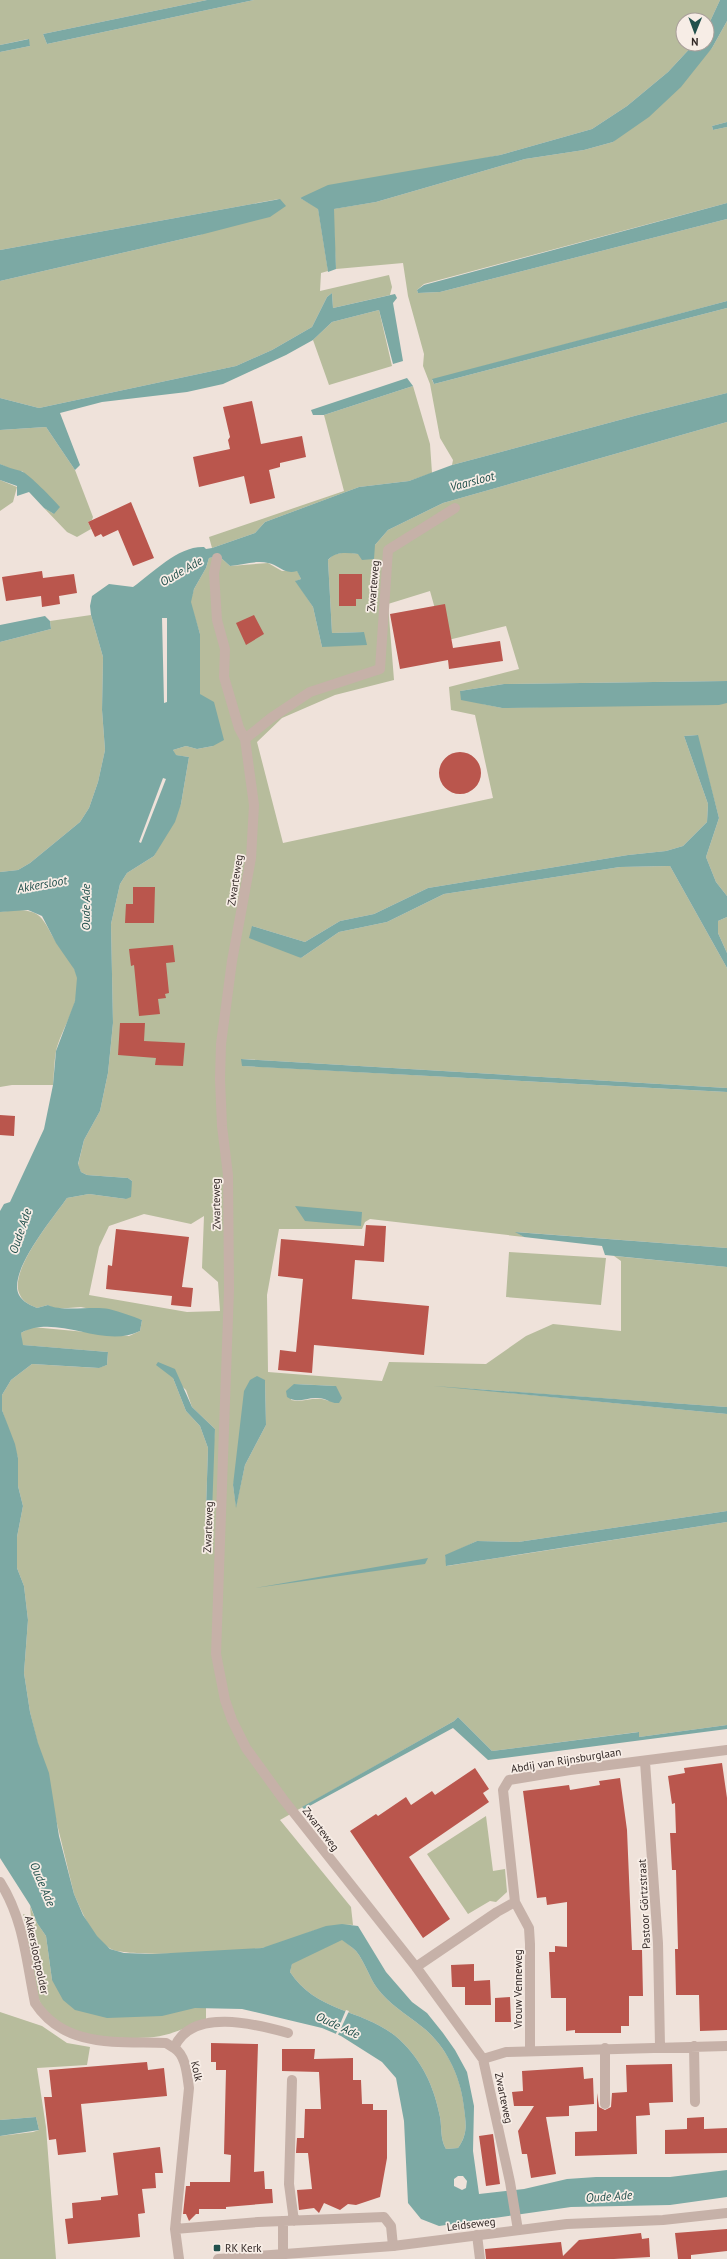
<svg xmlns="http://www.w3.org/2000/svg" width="727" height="2259" viewBox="0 0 727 2259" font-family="'PT Sans',sans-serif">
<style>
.green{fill:#b7bc9c;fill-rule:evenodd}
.water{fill:#7ca9a4;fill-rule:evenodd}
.pier{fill:#efe2da}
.building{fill:#ba564d}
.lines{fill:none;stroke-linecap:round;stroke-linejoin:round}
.minor{stroke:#c6b1a8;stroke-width:10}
.tertiary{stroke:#c6b1a8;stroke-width:10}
.poi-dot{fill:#21504c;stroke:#f7ede6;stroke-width:1.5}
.labels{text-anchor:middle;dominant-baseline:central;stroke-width:3.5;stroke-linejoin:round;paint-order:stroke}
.street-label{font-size:11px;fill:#332927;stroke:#f7ede6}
.poi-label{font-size:11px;fill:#332927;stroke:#f7ede6;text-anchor:start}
.water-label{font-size:12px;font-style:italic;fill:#21504c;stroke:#f7ede6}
</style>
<rect width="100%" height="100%" fill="#efe2da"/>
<path class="green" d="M0,0h207l-164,34 4,10 207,-44h466l-13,28v-8h-24v24h11l-26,28 -41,34 -35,23 -92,26 -200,43 18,10 10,63 -7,2 -1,18 69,-16 3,12 -2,8 -57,13 -1,-15 -5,4 -15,30 -40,23 -36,16 -197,42 -39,-10v-117l200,-46 79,-36 -279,51v-198l30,-6 -2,-7 -28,6z
M727,21v101l-15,4 1,4 14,-3v76l-303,81 -7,6 1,3 22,-1 287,-73v82l-295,79 2,4 293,-76v85l-89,22 -186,50 1,-5 -13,-22 -10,-54 -7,-18 1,-12 -16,-58 -5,-33 -67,6 -3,-60 43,-7 149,-43 59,-9 29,-8 99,-94z
M379,310l13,56 -63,19 -16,-45 19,-18z
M413,386l17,58 2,29 -23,8 -50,6 -94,35 -10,11 -43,15 -3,-11 135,-46 -20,-76z
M727,422v259l-223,3 -44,7 23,13 19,4 225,-5v193l-11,-14 -10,-25 13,-39 -22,-83 -13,1 24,68 -1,18 -24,24 -17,5 -38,4 -200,33 -54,26 -34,7 -35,21 -53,-16 49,32 38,-26 48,-10 57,-28 176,-27 50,-1 57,102v120l-485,-29 1,7 484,26v156l-211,-16 8,5 -154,-18 -5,3 -3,7h-83l-12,66 1,77 114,9 7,-19 97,2 40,-28 27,-12 68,7v-70l-7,-5 113,11v140l-267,-19 267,26v97l-209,31 -41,-1 -32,15 2,10 280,-44v203l-88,12 -1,-5 -146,19 -34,-34 -4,4 -174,99 71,87 2,18c-36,-2 -58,17 -91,23 -23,4 -134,10 -151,1 -19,-11 -29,-37 -37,-55l-44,-182 -6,-39 4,-53 -4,-34 -7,-18v-31l6,-31 -5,-20v-28l-16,-48v-15l9,-15 21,-16 66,4 9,-3 1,-13 -86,-7 -1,-12 11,-6 97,9 11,-5 2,-11 -61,-13 -26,2 -7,-4 -11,3c-7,-3 -14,-6 -17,-13 -13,-23 34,-78 47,-97l22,-4 37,5 6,-18 -4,-3 -41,-3 -6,-3 -3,-7 6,-25 16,-29 8,-38 5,-50 -2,-99 9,-40 7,-11 27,-17 27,-52 8,-47 -14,-2 -2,-5 13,-4 11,3 16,-3 -13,-52v-60l-10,-32 4,-13 12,-21 3,-10 10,-2 11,10 38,-3 14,8 15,-1 4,9 -5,2 17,26 9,40 42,-15 -32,1 -4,-73 5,-5 12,-3 13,2 17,-9 13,-15 55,-27zM430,591l14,50 62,-15 13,43 -70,18 2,23 24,5 18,83 -210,45 -26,-101 25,-24 53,-23 59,-15 -6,-76zM144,1214l47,10 13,-8 -2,52 16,14 2,29 -33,1 -98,-17 10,-48 10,-21zM173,1378l13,12 6,17 23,22 -10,111 3,-92 -8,-22 -14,-15zM265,1380l1,45 -21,40 -9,41 -3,-21zM295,1384l41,2 -7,15c-14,-6 -25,2 -38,-1z
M46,427l29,43 18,47 -1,3 -4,2 3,7 -14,8 -10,-5 -23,-24 10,6 -24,-35 -8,-8h-7l-15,-7v-34z
M0,480l17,7 -4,15 -13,9z
M91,615l12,42 -1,53 3,40 -7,32 -9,26 -9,14 -50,41 -12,7 -18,2v-230l51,-13 -1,-8z
M15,910c25,0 27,7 38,27 7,13 20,24 24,39 6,23 -16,53 -21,75 -2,11 -2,23 -3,34h-41l-12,2v-175z
M727,917v36l-9,-20v-12z
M509,1252l97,6 -5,47 -95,-8z
M486,1816l7,55 12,-2 2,23 -11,10 -6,-1 -22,13 -41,-60z
M30,1906l7,17 9,13 6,44 143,28h11v11c-16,7 -34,16 -52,18 -27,3 -77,1 -100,-16 -5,-3 -10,-12 -13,-17 -11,-20 -12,-65 -18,-90l8,3z
M342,1939c4,4 10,8 14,12 9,11 13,26 21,37 12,16 29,26 44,38 25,19 40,51 43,81 2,17 4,27 -6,41l-12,1c-6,-10 -4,-21 -6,-32 -6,-31 -18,-56 -40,-77 -33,-31 -83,-26 -110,-68l2,-9z
M0,2012l42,14 25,17 23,4 -3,18 -50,3 9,59 10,132h-56v-123l33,-4 6,-2 -3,-13 -36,3z"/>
<path class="water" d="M207,0h47l-207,44 -4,-10z
M720,0h7v21l-15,27 -31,39 -32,30 -36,25 -29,8 -59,9 -149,43 -42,7 2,60 -8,3 -10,-63 -18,-11 28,-13 172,-30 92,-26 35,-23 41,-34 26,-28h13v-16z
M29,39l1,7 -30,6v-7z
M727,122v5l-14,3 -1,-4z
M280,199l6,7 -16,11 -70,18 -200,46v-31z
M727,203v16l-287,73 -22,1 -1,-3 7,-5z
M332,293l1,15 62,-14 2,4 -4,5 10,58 -10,3 -14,-54 -47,12 -19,18 -27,15 -63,29 -36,8 -85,10 -42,11 20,52 -5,5 -29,-43 -46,3v-32l39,10 197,-42 36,-16 40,-23 15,-30z
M727,301v7l-293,76 -2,-5z
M407,378l6,8 -89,29h-11l-2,-5z
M727,393v29l-284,81 -55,27 -13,15 -1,14 -12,1 -4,-6c-11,-1 -22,-3 -30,6l4,73 32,-1 3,13 -45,2 -9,-40 -18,-26 6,-2 -4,-8c-13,4 -18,-6 -29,-8 -11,-3 -27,2 -38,3l-11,-10 -10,2 -3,10 -12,21 -3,13 9,32v60l14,8 10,38 -11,6 -16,3 -11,-3 -13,4 3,5 13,2 -8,47 -6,18 -21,34 -27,17 -7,11 -9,40 2,99 -5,50 -8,38 -16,29 -6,24 3,8 6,3 41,3 4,3 -1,16 -5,2 -37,-5 -22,4c-13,19 -60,74 -48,97 4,7 11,10 18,13l11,-3c13,7 44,1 61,4 12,3 23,7 33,11l-2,11c-37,19 -82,-18 -119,2l2,12 85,7 -1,13 -8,3 -67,-4 -21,16 -9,15v15l13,34 3,14v28l5,20 -6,31v31l7,18 4,34 -4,53 6,39 8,31 11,30 10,63 15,58 9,21 14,21 13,13 14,4 29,1 109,-6 64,-22 16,-2 16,2 28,46 26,30 15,11 16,20 12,17 12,22 7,34 -1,45 6,43 45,-5 43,-10 29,-2h74l57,-7v27l-57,8 -99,2 -132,19 -18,-7 -13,-16 -4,-82 -8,-43 -14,-16 -41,-26 -19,-8 -80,-19 -47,-1 -33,8 -55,2 -32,-8 -12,-10 -11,-20 -6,-44 -9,-13 -7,-18 -30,-47v-647l4,-7 6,-2 34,-73 9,-44 3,-34 19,-50 2,-23 -3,-9 -18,-26 -14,-27 -14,-6 -28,2v-40l18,-2 12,-7 50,-41 9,-14 9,-26 7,-32 -3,-40 1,-53 -12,-42 -1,-9 2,-10 17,-12 24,3c21,-15 45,-41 71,-40l2,2 6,-1 43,-15 10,-11 94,-35 50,-6 43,-16 186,-50zM162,618h5v84l-3,1zM163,778l3,1 -25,64 -2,-1zM342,1940c4,3 10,7 14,11 9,11 13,26 21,37 12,16 29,26 44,38 25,19 40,51 43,82 2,16 4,26 -6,40l-12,1c-6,-10 -4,-21 -6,-32 -6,-31 -18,-56 -40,-77 -33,-31 -83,-26 -110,-68l2,-8zM458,2176h5l4,5 -1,7 -4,2 -8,-4v-7z
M0,464c7,3 13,5 21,7 7,2 33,29 39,36l-6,7 -10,-6 -15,-16 -12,4v-10l-17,-6z
M45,616l5,5 1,8 -51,13v-17z
M727,681v22l-8,2 -217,3 -41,-8 -1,-9 44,-7z
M698,735l21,83 -13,39 10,25 11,14v21l-9,4v12l9,20v15l-57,-102 -50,1 -176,27 -57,28 -48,10 -38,26 -52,-20 3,-12 53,16 35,-21 34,-7 54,-26 200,-33 38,-4 17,-5 24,-24 1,-18 -24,-68z
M241,1059l486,29v4l-485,-26z
M295,1206l67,6 -1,14 -56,-5z
M515,1232l212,16v19l-122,-12 -3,-9 -78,-9z
M158,1362l17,7 17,38 23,22 -4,112 -6,-1 3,-92 -8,-22 -14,-15 -13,-33 -17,-13z
M257,1376l8,4 1,45 -21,40 -9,43 -3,-23 11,-94 6,-11z
M294,1384l42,2 6,12 -3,5c-8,1 -13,-5 -21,-5 -11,-1 -21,6 -31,-1l-1,-6z
M434,1386l293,21v7z
M727,1511v11l-281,44 -1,-11 32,-14 41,1z
M428,1558l-3,6 -170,24z
M458,1717l34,34 147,-19v5l88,-12v4l-239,31 -35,-32 -149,81 -2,-2 152,-86z
M36,2117l3,13 -39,6v-16z"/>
<path class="pier" d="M346,2010l3,1 -12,26 -2,-1z"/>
<path class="building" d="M252,401l9,43 41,-8 4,21 -26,6v4l-11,3 6,28 -25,6 -6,-28 -45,11 -6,-30 37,-8 -2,-9 2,-3 -7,-30z
M131,502l23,56 -21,8 -15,-36 -15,7 -2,-3 -6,3 -7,-15z
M42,571l1,7 31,-4 3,19 -18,3 1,8 -18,3 -1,-11 -35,5 -4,-24z
M339,574h23v25h-6v7h-17z
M445,604l8,44 47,-7 3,20 -54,8 -1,-9 -48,9 -10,-55z
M254,615l10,19 -18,11 -10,-22z
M439 773a21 21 0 1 1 42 0a21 21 0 1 1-42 0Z
M133,887h22l-1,36h-29l1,-19h7z
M173,945l2,17 -9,1 3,30 -4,1 1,4 -8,1 2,15 -21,2 -5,-51 -3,1 -2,-17z
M120,1023h25l-1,18 41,2 -2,23 -28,-1 1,-7 -38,-3z
M0,1115l15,1 -1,20 -14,-1z
M366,1225l20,1 -2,36 -29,-2 -3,39 77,7 -5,49 -110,-10 -2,28 -34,-3 2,-20 16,2 7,-73 -25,-3 3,-37 83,7z
M116,1229l73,8 -7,50 11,1 -2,19 -20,-2 1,-9 -66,-7 2,-24 4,1z
M722,1763l5,35v232l-27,1 -1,-36h-23l-1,-46h3l-2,-79h-4l-2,-37h6l-1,-30 -3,1 -4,-28 17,-3 -1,-5z
M475,1768l14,21 -6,4 6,9 -80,55 41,62 -27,19 -73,-107 26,-17 2,2 28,-19 5,8 21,-14 3,4z
M620,1778l7,52 5,120h10l1,46h-14v30h-8v7h-46v-3l-9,1v-33h-15l-2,-46h6v-6l12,1v-45l-20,3 -1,-8 -9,1 -14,-107 46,-6 1,5 30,-5 -1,-4z
M474,1964v17l16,-1 1,25h-26v-18h-13l-1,-22z
M510,1997l1,25h-16v-24z
M211,2043l47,1 -4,128 10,-1 1,18h7l1,14 -47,4v2h-27v5h-3l-7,7 -3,-7h-3l3,-28h4v-4h40l1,-27 -7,-1 2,-84h-10v-8h-5z
M282,2049h33l-1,10 39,-1v22h8l1,24h11v6h14v48l-7,39 -24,8 -8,-1 -8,6 -16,-7 -5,10 -5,-5 -15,2 -2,-20 15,-1 -4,-36h-12l1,-15h7l1,-29h16l-2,-37 -37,-1z
M147,2062l1,8 16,-2 3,28 -86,8 5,48 -28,3 -2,-16 -7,1 -5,-43h8l-3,-27z
M672,2064l1,38 -24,1 1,12 -14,1 1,38 -62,2v-24l22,-1v-38l2,14 6,3 6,-3 1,-14 15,-1 -1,-27z
M583,2067l1,12 9,-1 1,26 -25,2v10l-23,1 10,57 -25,4 -4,-24h-5l-4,-23 16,-25h-20l-2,-14 11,-1 -1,-20z
M704,2117v12l23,-1v25l-62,1v-24l22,-1v-11z
M493,2134l7,50 -14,2 -7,-50z
M160,2147l3,26h-8l1,15 -14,1 3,24 -7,1 2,23 -72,7 -3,-25 8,-1 -1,-15 29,-3v-3l17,-2 -5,-42z
M727,2229v22l-36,4v4h-13l-3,-26z
M641,2233l1,6 7,-1 1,19 -36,2h-128l-1,-10 76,-7 2,14 16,-16z"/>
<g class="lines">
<path class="minor" d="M455,508l-67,42 -8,119 -70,23 -39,26 -26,21 9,66 -3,53 -19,103 -11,83 -1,35 2,47 6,49 1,114 -13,365 9,46 7,20 14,28 37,51 133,168 67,92 27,123 8,48
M217,558l-3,15 3,47 8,29 -1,28 15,51 6,11
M645,1762l13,181 2,103
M0,1882c24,38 26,78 35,121 30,46 83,38 131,40l8,5
M416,1967l81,-55 18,-10
M694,2046l1,56
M605,2048v56
M530,2051v-107l-1,-16 -14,-26 -12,-112 6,-10 61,-10 157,-20
M483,2059l23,-7 221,-6
M292,2080l-3,104 5,37
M175,2229l83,-7 126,-5 7,9 2,20
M477,2235l3,24
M283,2255v-34
M179,2259l-4,-30 14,-141c-2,-13 -3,-33 -15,-40 17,-41 82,-24 114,-15"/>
<path class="tertiary" d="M218,2259l175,-13 174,-22 96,-4 64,-7"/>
</g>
<rect class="poi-dot" x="213" y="2244" width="8" height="8" rx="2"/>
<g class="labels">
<g class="street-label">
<text transform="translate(373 586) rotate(-85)">Zwarteweg</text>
<text transform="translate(235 880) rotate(-81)">Zwarteweg</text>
<text transform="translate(216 1204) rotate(-91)">Zwarteweg</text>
<text transform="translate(208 1527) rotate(-88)">Zwarteweg</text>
<text transform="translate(566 1760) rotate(-9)">Abdij van Rijnsburglaan</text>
<text transform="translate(321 1829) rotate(52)">Zwarteweg</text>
<text transform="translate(644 1904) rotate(-93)">Pastoor Görtzstraat</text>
<text transform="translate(37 1955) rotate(78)">Akkerslootpolder</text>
<text transform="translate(518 1989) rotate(-90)">Vrouw Venneweg</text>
<text transform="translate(197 2071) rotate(77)">Kolk</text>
<text transform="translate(504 2098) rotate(78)">Zwarteweg</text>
<text transform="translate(471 2224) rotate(-7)">Leidseweg</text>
</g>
<g class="poi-label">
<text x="225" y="2248">RK Kerk</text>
</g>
<g class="water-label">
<text transform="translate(472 481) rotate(-15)">Vaarsloot</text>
<text transform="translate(181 571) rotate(-30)">Oude Ade</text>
<text transform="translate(42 884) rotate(-10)">Akkersloot</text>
<text transform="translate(85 907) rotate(-90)">Oude Ade</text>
<text transform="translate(20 1231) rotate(-71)">Oude Ade</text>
<text transform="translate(43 1884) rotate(67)">Oude Ade</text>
<text transform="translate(338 2025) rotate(25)">Oude Ade</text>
<text transform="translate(609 2196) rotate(-4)">Oude Ade</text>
</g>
</g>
<g transform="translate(695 32) rotate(181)"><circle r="19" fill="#f7ede6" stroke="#a99f9a"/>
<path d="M0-3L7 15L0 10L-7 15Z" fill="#21504c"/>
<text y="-6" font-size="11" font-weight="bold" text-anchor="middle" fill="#332927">N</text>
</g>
</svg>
